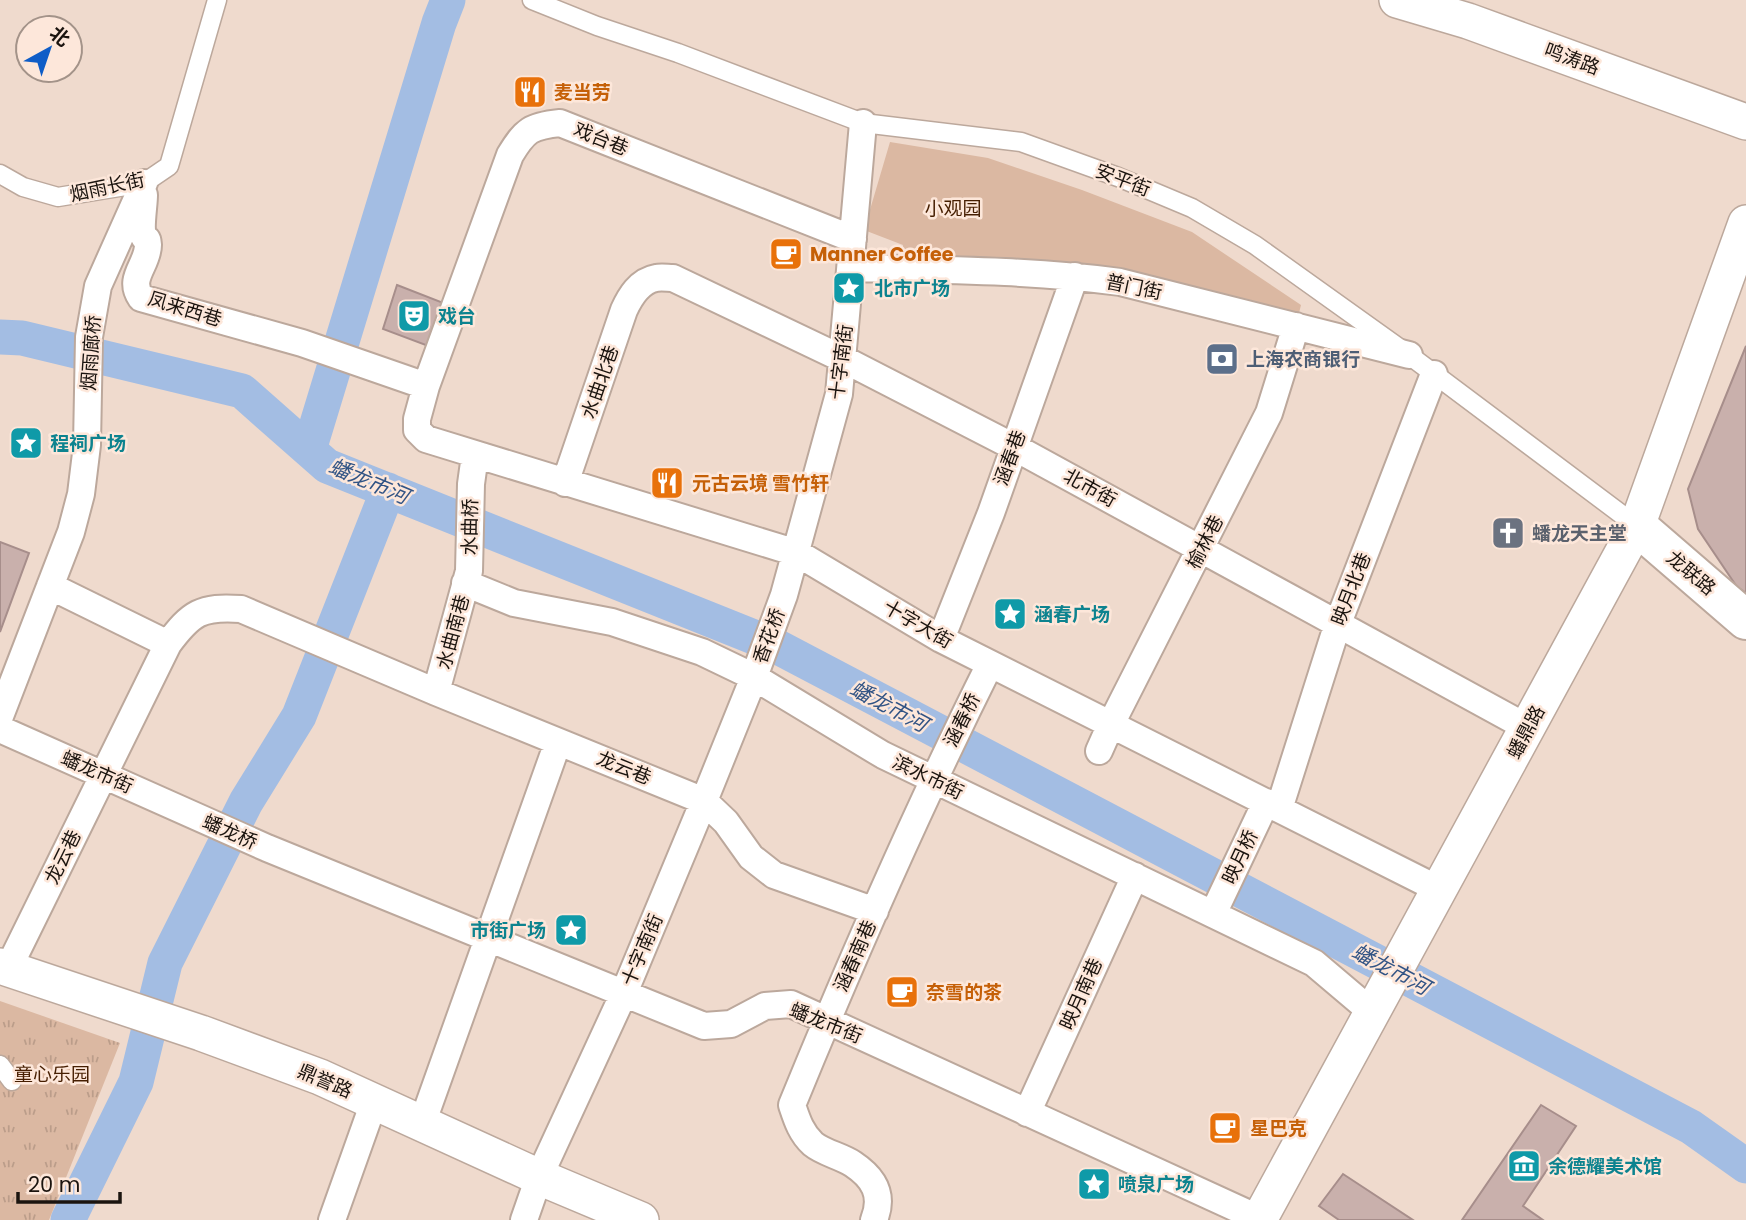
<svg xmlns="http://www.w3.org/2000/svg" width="1746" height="1220" viewBox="0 0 1746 1220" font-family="Poppins,'Noto Sans SC',sans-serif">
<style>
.green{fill:#dbb8a2}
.park{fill:url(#park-tufts)}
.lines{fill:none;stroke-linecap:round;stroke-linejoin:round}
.canal{stroke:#a3bde3;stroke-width:35}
.building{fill:#c9b0ac;stroke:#a78e8b;stroke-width:2}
.service-casing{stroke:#bca89c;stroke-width:21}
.pedestrian-casing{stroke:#bca89c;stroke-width:30}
.minor-casing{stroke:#bca89c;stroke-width:38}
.tertiary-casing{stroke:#bca89c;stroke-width:42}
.service{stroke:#fff;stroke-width:18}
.pedestrian{stroke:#fff;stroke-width:26}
.minor{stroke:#fff;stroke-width:35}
.tertiary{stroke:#fff;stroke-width:38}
.labels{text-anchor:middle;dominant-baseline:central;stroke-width:5;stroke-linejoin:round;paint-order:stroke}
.street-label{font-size:19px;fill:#1b140f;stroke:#fde7da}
.food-label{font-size:19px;font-weight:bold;fill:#c56008;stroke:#fde7da;text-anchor:start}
.park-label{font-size:19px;fill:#461e01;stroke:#fde7da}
.culture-label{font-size:19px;font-weight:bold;fill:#0d838f;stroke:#fde7da;text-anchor:start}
.service-label{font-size:19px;font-weight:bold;fill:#4e5e75;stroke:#fde7da;text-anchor:start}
.worship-label{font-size:19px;font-weight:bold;fill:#5b616d;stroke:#fde7da;text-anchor:start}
.water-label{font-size:21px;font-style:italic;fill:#325485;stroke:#fde7da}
</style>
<defs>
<pattern id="park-tufts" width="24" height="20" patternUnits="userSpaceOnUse" patternTransform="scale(1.75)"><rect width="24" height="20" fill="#dbb8a2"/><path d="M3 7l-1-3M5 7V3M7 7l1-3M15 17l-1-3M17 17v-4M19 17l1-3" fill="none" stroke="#bb9d8a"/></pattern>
</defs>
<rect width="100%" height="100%" fill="#efdacd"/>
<path class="green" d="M890,142l98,16 94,32 110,42 109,73 -4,16 -397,-59 3,-17 -39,-15z"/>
<path class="park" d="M0,1001l120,42 -71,177h-49z"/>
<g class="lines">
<path class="canal" d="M0,337l22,1 220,53 85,75 449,180 915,481 55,39
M309,450l130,-427 9,-23
M68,1220l68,-138 29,-119 81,-161 53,-86 89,-226"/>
</g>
<path class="building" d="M397,285l49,19 -15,43 -48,-18z
M1746,346v247l-9,-6 -39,-58 -10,-40z
M0,542l29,11 -29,79z
M1541,1105l35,21 -53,80 20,14h-81z
M1343,1174l70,46h-74l-20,-14z"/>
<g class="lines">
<defs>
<path id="service" d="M532,0l65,26 81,27 185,70 158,19 97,35 74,31 63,37 154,110 228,171
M0,174l23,13 35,10 86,-14 25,-17 48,-166
M0,1065l12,16"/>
<path id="pedestrian" d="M144,195c0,10 -4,32 -1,40 4,8 4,0 5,10 0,20 -21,33 -7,53l161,45 124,43
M853,239l-293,-116c-29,3 -35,7 -50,32l-84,231 -9,33v11l9,9 371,114 144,86 499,251
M851,268c90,2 180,2 269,14l289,73
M565,483l59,-173c6,-13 15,-29 32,-32 5,-1 12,0 17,0l170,81 171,88 514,281
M465,583l49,20 98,19 90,30 52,25 129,78 431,208 59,50
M50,586l118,58
M941,639l50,-126 84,-237
M436,692l33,-121 2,-87 4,-29
M0,716l71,-184 10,-38 6,-49 2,-108 9,-51 46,-103
M0,729l267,119 437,178 27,-2 34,-18 26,-2 469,215
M1099,751l12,-27 158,-311 27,-87
M1279,809l59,-186 96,-249
M1213,914l53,-112
M8,969l160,-325c23,-31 33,-38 73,-35l195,83 268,109 22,21 25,35 23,18 101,36
M1027,1113l108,-237
M422,1124l136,-382
M332,1220l42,-118
M524,1220l15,-43 85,-184 80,-192 50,-124 30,-82 55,-201 24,-271
M874,1220c10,-25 0,-42 -21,-56 -12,-8 -29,-11 -40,-20 -12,-11 -16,-24 -21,-39 61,-149 126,-297 198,-441"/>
<path id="minor" d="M1397,0l71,21 278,101
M0,966l201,67 119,44 219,100 102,43
M1259,1220l378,-694 109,-303"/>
<path id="tertiary" d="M1637,526l109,94"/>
</defs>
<use href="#service" class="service-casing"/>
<use href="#pedestrian" class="pedestrian-casing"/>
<use href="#minor" class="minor-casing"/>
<use href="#tertiary" class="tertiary-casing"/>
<use href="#service" class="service"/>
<use href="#pedestrian" class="pedestrian"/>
<use href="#minor" class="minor"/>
<use href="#tertiary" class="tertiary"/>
</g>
<defs>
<symbol id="restaurant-square" viewBox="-11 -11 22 22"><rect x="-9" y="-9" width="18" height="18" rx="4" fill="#e8710a" stroke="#fde7da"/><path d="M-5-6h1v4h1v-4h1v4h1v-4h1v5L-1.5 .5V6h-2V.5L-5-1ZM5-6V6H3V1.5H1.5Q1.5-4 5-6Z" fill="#fff"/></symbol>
<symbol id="cafe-square" viewBox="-11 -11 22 22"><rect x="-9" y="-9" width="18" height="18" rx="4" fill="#e8710a" stroke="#fde7da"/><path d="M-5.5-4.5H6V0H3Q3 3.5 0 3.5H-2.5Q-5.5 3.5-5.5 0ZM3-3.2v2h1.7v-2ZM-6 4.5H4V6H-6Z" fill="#fff"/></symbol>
<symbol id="sight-square" viewBox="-11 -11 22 22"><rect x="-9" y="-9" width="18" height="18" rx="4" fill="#0f9aa8" stroke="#fde7da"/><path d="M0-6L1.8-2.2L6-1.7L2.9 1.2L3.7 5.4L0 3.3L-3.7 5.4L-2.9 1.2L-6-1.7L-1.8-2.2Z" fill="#fff"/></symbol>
<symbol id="theatre-square" viewBox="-11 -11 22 22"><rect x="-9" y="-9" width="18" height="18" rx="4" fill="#0f9aa8" stroke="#fde7da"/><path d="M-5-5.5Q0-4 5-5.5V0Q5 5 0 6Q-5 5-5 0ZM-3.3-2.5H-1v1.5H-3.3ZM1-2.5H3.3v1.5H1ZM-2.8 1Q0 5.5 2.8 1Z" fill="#fff"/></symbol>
<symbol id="bank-square" viewBox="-11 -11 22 22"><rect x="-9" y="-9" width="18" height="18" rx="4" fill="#5c6f8a" stroke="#fde7da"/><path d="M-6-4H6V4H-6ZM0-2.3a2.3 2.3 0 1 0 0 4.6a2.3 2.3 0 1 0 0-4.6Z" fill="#fff"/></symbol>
<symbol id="church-square" viewBox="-11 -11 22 22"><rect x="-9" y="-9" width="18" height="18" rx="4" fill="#6b7280" stroke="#fde7da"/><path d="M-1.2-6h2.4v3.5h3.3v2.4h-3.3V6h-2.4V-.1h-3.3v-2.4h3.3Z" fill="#fff"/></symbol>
<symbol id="museum-square" viewBox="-11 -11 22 22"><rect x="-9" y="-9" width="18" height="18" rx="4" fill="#0f9aa8" stroke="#fde7da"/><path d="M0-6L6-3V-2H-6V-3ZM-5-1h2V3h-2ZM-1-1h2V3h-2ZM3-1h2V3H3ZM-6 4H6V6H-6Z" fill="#fff"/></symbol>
</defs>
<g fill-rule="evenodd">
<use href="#restaurant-square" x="511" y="73" width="38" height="38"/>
<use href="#cafe-square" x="767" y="235" width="38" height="38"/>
<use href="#sight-square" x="830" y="269" width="38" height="38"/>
<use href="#theatre-square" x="395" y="297" width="38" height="38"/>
<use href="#bank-square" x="1203" y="340" width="38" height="38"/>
<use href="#sight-square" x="7" y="424" width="38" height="38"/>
<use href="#restaurant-square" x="648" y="464" width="38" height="38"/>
<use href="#church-square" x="1489" y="514" width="38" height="38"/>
<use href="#sight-square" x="991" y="595" width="38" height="38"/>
<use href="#sight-square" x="552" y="911" width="38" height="38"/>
<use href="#cafe-square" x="883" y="973" width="38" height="38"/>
<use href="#cafe-square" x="1206" y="1109" width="38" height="38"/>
<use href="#museum-square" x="1505" y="1147" width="38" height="38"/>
<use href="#sight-square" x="1075" y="1165" width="38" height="38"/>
</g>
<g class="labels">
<g class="street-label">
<text transform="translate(1572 59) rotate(20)">鸣涛路</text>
<text transform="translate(601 139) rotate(22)">戏台巷</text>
<text transform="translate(1123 180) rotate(21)">安平街</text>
<text transform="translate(107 187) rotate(-12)">烟雨长街</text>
<text transform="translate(1134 287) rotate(12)">普门街</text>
<text transform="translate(185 309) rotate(17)">凤来西巷</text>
<text transform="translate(91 353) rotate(-86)">烟雨廊桥</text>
<text transform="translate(841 362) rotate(-83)">十字南街</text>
<text transform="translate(600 382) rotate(-71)">水曲北巷</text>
<text transform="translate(1010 458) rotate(-70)">涵春巷</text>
<text transform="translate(1090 488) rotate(29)">北市街</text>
<text transform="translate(470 527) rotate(-89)">水曲桥</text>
<text transform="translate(1205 542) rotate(-63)">榆林巷</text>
<text transform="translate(1691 573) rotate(40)">龙联路</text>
<text transform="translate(1351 589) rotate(-69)">映月北巷</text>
<text transform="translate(918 624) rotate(30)">十字大街</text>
<text transform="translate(453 632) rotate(-75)">水曲南巷</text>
<text transform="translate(769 636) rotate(-70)">香花桥</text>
<text transform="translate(962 720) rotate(-64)">涵春桥</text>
<text transform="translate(1526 732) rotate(-62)">蟠鼎路</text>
<text transform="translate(624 768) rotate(22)">龙云巷</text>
<text transform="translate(97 772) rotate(24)">蟠龙市街</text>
<text transform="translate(928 777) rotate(26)">滨水市街</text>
<text transform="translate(230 832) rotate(24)">蟠龙桥</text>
<text transform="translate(63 857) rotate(-64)">龙云巷</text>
<text transform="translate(1240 857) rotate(-65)">映月桥</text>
<text transform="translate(642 950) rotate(-67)">十字南街</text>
<text transform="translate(855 956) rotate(-66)">涵春南巷</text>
<text transform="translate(1081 994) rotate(-66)">映月南巷</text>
<text transform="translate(826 1023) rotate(22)">蟠龙市街</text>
<text transform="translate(325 1081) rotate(23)">鼎誉路</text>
</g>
<g class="food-label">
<text x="554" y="92">麦当劳</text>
<text x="810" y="254">Manner Coffee</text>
<text x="692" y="483">元古云境 雪竹轩</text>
<text x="926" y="992">奈雪的茶</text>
<text x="1250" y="1128">星巴克</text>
</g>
<g class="park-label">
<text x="953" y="208">小观园</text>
<text x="52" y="1074">童心乐园</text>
</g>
<g class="culture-label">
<text x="874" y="288">北市广场</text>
<text x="438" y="316">戏台</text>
<text x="50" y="443">程祠广场</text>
<text x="1034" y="614">涵春广场</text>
<text x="546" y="930" text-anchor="end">市街广场</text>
<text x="1548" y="1166">余德耀美术馆</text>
<text x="1118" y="1184">喷泉广场</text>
</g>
<g class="service-label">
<text x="1246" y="359">上海农商银行</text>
</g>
<g class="worship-label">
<text x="1532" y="533">蟠龙天主堂</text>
</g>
<g class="water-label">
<text transform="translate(369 481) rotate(23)">蟠龙市河</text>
<text transform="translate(889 706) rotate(28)">蟠龙市河</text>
<text transform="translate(1391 969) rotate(28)">蟠龙市河</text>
</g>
</g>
<g transform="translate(49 49) rotate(40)"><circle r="33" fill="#fde7da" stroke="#a39389" stroke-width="2"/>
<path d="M0-5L12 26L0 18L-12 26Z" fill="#0f5dc7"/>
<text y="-10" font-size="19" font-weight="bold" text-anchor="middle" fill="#1b140f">北</text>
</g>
<path d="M18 1192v10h102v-10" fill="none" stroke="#1b140f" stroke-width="3.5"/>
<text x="28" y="1192" font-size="21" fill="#1b140f" stroke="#fde7da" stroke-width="5" paint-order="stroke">20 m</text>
</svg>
